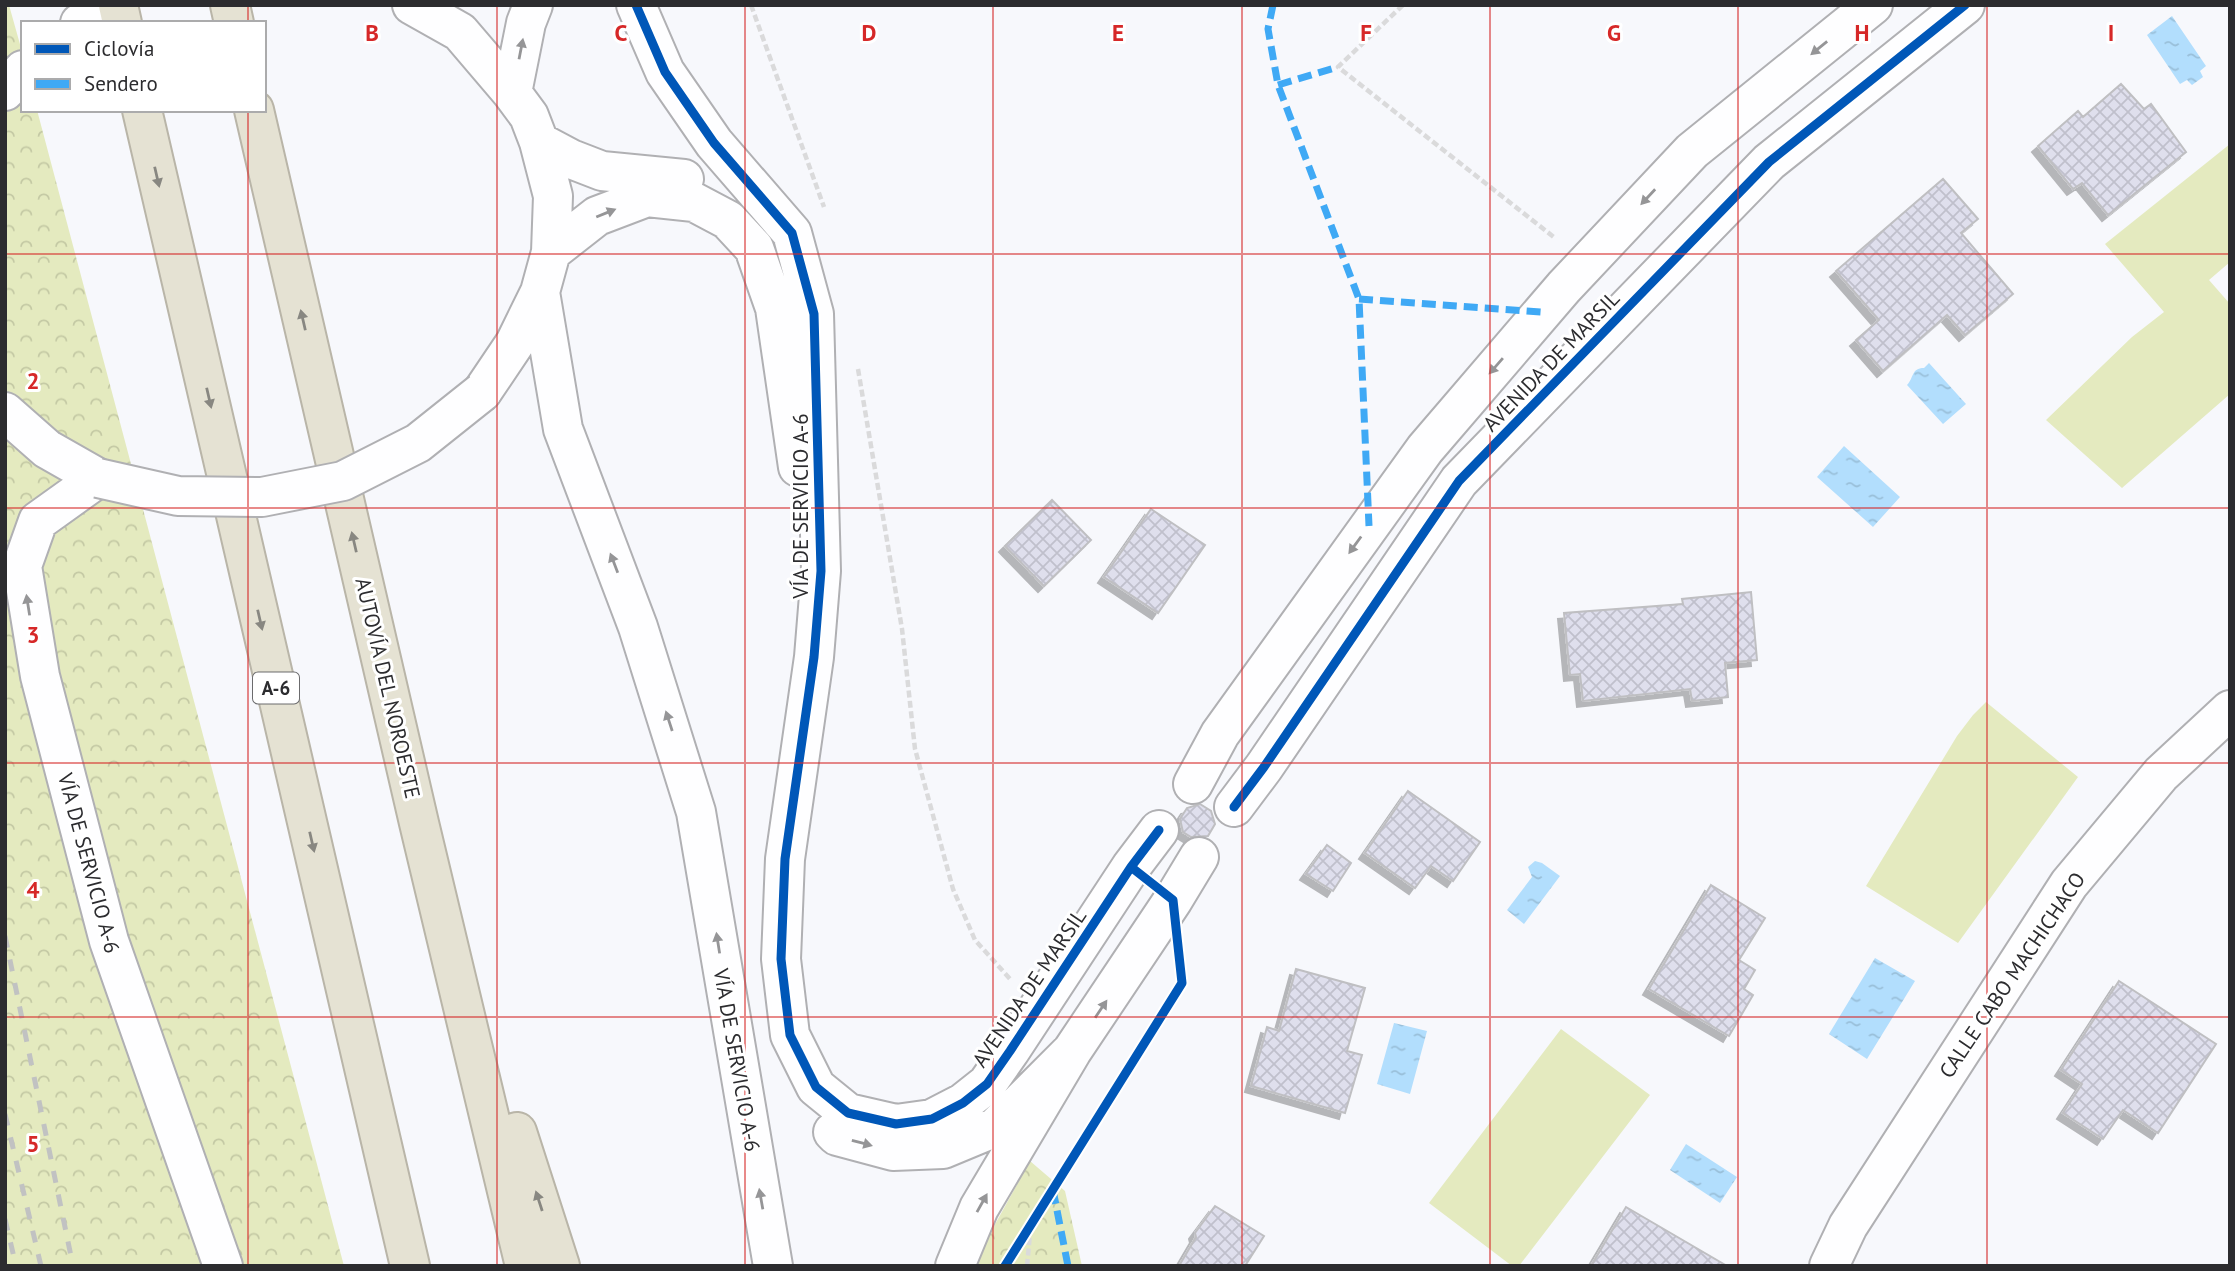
<svg xmlns="http://www.w3.org/2000/svg" width="2235" height="1271" viewBox="0 0 2235 1271" font-family="'PT Sans',sans-serif">
<style>
.park{fill:url(#park-crowns)}
.garden{fill:#e4eabf}
.water{fill:url(#water-ripples)}
.building{fill:url(#building-cross-hatch);stroke:#bfbfc2;stroke-width:2;filter:url(#shadow)}
.lines{fill:none;stroke-linecap:round;stroke-linejoin:round}
.minor-casing{stroke:#b0b0b3;stroke-width:42}
.highway-casing{stroke:#b9b5a8;stroke-width:42}
.path{stroke:#dadadb;stroke-width:4.5;stroke-dasharray:7 3.5;stroke-linecap:butt}
.minor{stroke:#fefeff;stroke-width:38}
.highway{stroke:#e5e2d3;stroke-width:38}
.rail{stroke:#c1c2c2;stroke-width:5;stroke-dasharray:12 12;stroke-linecap:butt}
.minor-bridge-casing{stroke:#b0b0b3;stroke-width:42;stroke-linecap:butt}
.minor-bridge{stroke:#fefeff;stroke-width:38}
.quiet{stroke:#3fa9f5;stroke-width:7;stroke-dasharray:14 7;stroke-linecap:butt}
.cycleway-casing{stroke:#fff;stroke-width:13}
.cycleway{stroke:#0057b8;stroke-width:9}
.oneway{fill:#959597}
.oneway2{fill:#888781}
.grid{fill:none;stroke:#d62828;stroke-width:2;stroke-opacity:0.55}
.labels{text-anchor:middle;dominant-baseline:central;stroke-width:6;stroke-linejoin:round;paint-order:stroke}
.shield{fill:#fff;stroke:#6b6b6d;stroke-width:2}
.shield-label{font-size:19px;font-weight:bold;fill:#2c2c2f}
.street-label{font-size:21px;fill:#2c2c2f;stroke:#fff}
.grid-label{font-size:23px;text-anchor:middle;font-weight:bold;fill:#d62828;stroke:#fff;stroke-width:6;stroke-linejoin:round;paint-order:stroke}
</style>
<defs>
<pattern id="park-crowns" width="20" height="18" patternUnits="userSpaceOnUse" patternTransform="scale(1.75)"><rect width="20" height="18" fill="#e4eabf"/><path d="M2 6a3 3 0 1 1 6 0M12 15a3 3 0 1 1 6 0" fill="none" stroke="#c4c9a4"/></pattern>
<pattern id="water-ripples" width="26" height="14" patternUnits="userSpaceOnUse" patternTransform="scale(1.75)"><rect width="26" height="14" fill="#b2defd"/><path d="M2 4q2-2 4 0t4 0M15 11q2-2 4 0t4 0" fill="none" stroke="#99bfd9"/></pattern>
<pattern id="building-cross-hatch" width="8" height="8" patternUnits="userSpaceOnUse" patternTransform="scale(1.75)"><rect width="8" height="8" fill="#dfdfed"/><path d="M0 0l8 8M0 8l8-8" fill="none" stroke="#c0c0cc"/></pattern>
<filter id="shadow"><feDropShadow dx="-6" dy="6" stdDeviation="0" flood-color="#0004"/></filter>
</defs>
<rect width="100%" height="100%" fill="#f7f8fc"/>
<path class="park" d="M5,5h4l14,50v55h14l307,1156h-339z
M1030,1161l35,30 17,75h-110z"/>
<path class="garden" d="M2230,144v118l-21,18 21,24v90l-108,94 -76,-68 86,-83 32,-25 -59,-68z
M1986,702l92,75 -120,166 -92,-57 91,-150 16,-21z
M1561,1029l89,66 -131,171h-7l-83,-63z"/>
<path class="water" d="M2172,16l34,50 -6,5 3,6 -11,8 -5,-5 -7,4 -33,-49z
M1929,363l37,41 -23,20 -36,-39c7,-7 4,-17 17,-17z
M1844,446l56,51 -27,30 -56,-50z
M1535,861l7,2 18,13 -36,48 -17,-14 25,-33 -4,-10z
M1875,958l40,23 -48,78 -38,-25z
M1394,1023l33,8 -17,63 -33,-10z
M1686,1144l51,33 -17,26 -50,-33z"/>
<path class="building" d="M2121,84l23,25 7,-5 35,48 -78,63 -26,-32 -9,6 -35,-43 40,-35 5,6z
M1943,179l35,40 -17,14 52,61 -48,41 -18,-20 -64,56 -27,-31 23,-20 -43,-49z
M1052,500l39,40 -47,46 -39,-40z
M1151,509l54,36 -47,68 -54,-36z
M1751,592l6,68 -32,3 3,34 -36,4 -2,-12 -107,12 -3,-27 -10,1 -6,-62 119,-9 -1,-5z
M1408,791l72,51 -27,39 -22,-15 -16,22 -50,-35z
M1200,804l11,7 4,13 -7,12 -17,1 -8,-5 -3,-13 7,-11z
M1327,845l24,18 -18,28 -27,-17z
M1711,885l54,33 -26,42 16,10 -11,19 9,6 -24,41 -80,-47z
M1296,969l69,19 -18,63 15,4 -17,58 -94,-27 16,-59 12,4z
M2119,981l97,63 -58,89 -35,-23 -20,29 -40,-26 19,-29 -21,-14z
M1215,1206l49,30 -19,30h-66l17,-29 -1,-4z
M1626,1207l101,59h-136z"/>
<g class="lines">
<defs>
<path id="minor" d="M412,5l48,27 52,61 17,23 10,26 14,54 -2,56 -11,40 -25,51 -33,49
M636,5l29,67 49,71 78,90 22,81 7,257 -7,86 -29,202 -4,100 9,76 26,52 32,26 48,11 36,-5 31,-16 24,-19 23,-33 121,-184 28,-37
M80,23l37,-18
M5,91l18,-21
M512,93l14,-70 7,-18
M539,142l32,17 31,12 82,8
M551,252l46,-36 50,-19 47,5 34,18 26,28 21,60 23,159
M540,292l23,137 75,198 58,185 77,454
M5,412l42,37 51,29 -60,43 -16,45 18,110 69,265 114,325
M1193,784l27,-50 205,-285 139,-162 128,-136 181,-146
M1234,807l30,-40 195,-286 310,-319 196,-157
M833,1132l4,4 56,15 50,-2 53,-22 76,-76
M955,1266l24,-58 93,-157 101,-151 26,-43
M1829,1266l19,-40 221,-342 92,-110 69,-64"/>
<path id="highway" d="M118,5l4,18
M230,5l4,18
M142,110l268,1156
M254,110l165,713 106,443
M517,1132l43,134"/>
</defs>
<use href="#minor" class="minor-casing"/>
<use href="#highway" class="highway-casing"/>
<path class="path" d="M751,5l73,202
M1403,5l-65,62 217,171
M858,369l44,260 13,120 38,140 22,51 36,40
M1027,1266l4,-42"/>
<use href="#minor" class="minor"/>
<use href="#highway" class="highway"/>
<path class="rail" d="M5,936l68,330
M5,1114l36,152
M5,1219l11,47"/>
<defs>
<path id="minor-bridge" d="M98,478l80,18 84,1 81,-16 75,-38 64,-51"/>
</defs>
<use href="#minor-bridge" class="minor-bridge-casing"/>
<use href="#minor-bridge" class="minor-bridge"/>
<path class="quiet" d="M1273,5l-5,24 10,56 81,214 10,227
M1278,85l60,-18
M1359,299l183,13
M1053,1190l15,76"/>
<defs>
<path id="cycleway" d="M636,5l29,67 49,71 78,90 22,81 7,257 -7,86 -29,202 -4,100 9,76 26,52 32,26 48,11 36,-5 31,-16 24,-19 23,-33 121,-184 28,-37
M1234,807l30,-40 195,-286 310,-319 196,-157
M1005,1266l177,-283 -9,-83 -42,-33"/>
</defs>
<use href="#cycleway" class="cycleway-casing"/>
<use href="#cycleway" class="cycleway"/>
</g>
<defs><path id="oneway-solid" d="M-6-.8H1V-3.2L6.5 0L1 3.2V.8H-6Z" transform="scale(1.75)"/></defs>
<g class="oneway">
<use href="#oneway-solid" transform="translate(1819 48) rotate(141)"/>
<use href="#oneway-solid" transform="translate(521 49) rotate(-79)"/>
<use href="#oneway-solid" transform="translate(1648 197) rotate(133)"/>
<use href="#oneway-solid" transform="translate(606 213) rotate(-22)"/>
<use href="#oneway-solid" transform="translate(1496 366) rotate(131)"/>
<use href="#oneway-solid" transform="translate(1355 545) rotate(126)"/>
<use href="#oneway-solid" transform="translate(614 563) rotate(-111)"/>
<use href="#oneway-solid" transform="translate(28 605) rotate(-99)"/>
<use href="#oneway-solid" transform="translate(669 721) rotate(-108)"/>
<use href="#oneway-solid" transform="translate(718 943) rotate(-99)"/>
<use href="#oneway-solid" transform="translate(1101 1009) rotate(-56)"/>
<use href="#oneway-solid" transform="translate(862 1143) rotate(15)"/>
<use href="#oneway-solid" transform="translate(761 1199) rotate(-100)"/>
<use href="#oneway-solid" transform="translate(982 1203) rotate(-61)"/>
</g>
<g class="oneway2">
<use href="#oneway-solid" transform="translate(157 177) rotate(77)"/>
<use href="#oneway-solid" transform="translate(303 320) rotate(-103)"/>
<use href="#oneway-solid" transform="translate(209 398) rotate(77)"/>
<use href="#oneway-solid" transform="translate(354 542) rotate(-103)"/>
<use href="#oneway-solid" transform="translate(260 620) rotate(77)"/>
<use href="#oneway-solid" transform="translate(312 842) rotate(77)"/>
<use href="#oneway-solid" transform="translate(539 1201) rotate(-108)"/>
</g>
<path class="grid" d="M248,5v18M497,5v1261M745,5v1261M993,5v1261M1242,5v1261M1490,5v1261M1738,5v1261M1987,5v1261M248,110v1156M5,254h2225M5,508h2225M5,763h2225M5,1017h2225"/>
<g class="labels">
<rect class="shield" x="253" y="672.5" width="46" height="31" rx="5"/>
<g class="shield-label">
<text x="276" y="688">A-6</text>
</g>
<g class="street-label">
<text transform="translate(1551 361) rotate(-46)">AVENIDA DE MARSIL</text>
<text transform="translate(800 506) rotate(-90)">VÍA DE SERVICIO A-6</text>
<text transform="translate(388 688) rotate(77)">AUTOVÍA DEL NOROESTE</text>
<text transform="translate(89 863) rotate(75)">VÍA DE SERVICIO A-6</text>
<text transform="translate(2012 975) rotate(-56)">CALLE CABO MACHICHACO</text>
<text transform="translate(1029 988) rotate(-56)">AVENIDA DE MARSIL</text>
<text transform="translate(737 1060) rotate(80)">VÍA DE SERVICIO A-6</text>
</g>
</g>
<g class="grid-label">
<text x="372" y="41">B</text>
<text x="621" y="41">C</text>
<text x="869" y="41">D</text>
<text x="1118" y="41">E</text>
<text x="1366" y="41">F</text>
<text x="1614" y="41">G</text>
<text x="1862" y="41">H</text>
<text x="2111" y="41">I</text>
<text x="33" y="389">2</text>
<text x="33" y="643">3</text>
<text x="33" y="898">4</text>
<text x="33" y="1152">5</text>
</g>
<rect width="2235" height="1271" fill="none" stroke="#2c2c2f" stroke-width="14"/>
<rect x="21" y="21" width="245" height="91" fill="#ffffff" stroke="#ababac" stroke-width="2"/>
<rect x="35" y="44" width="35" height="10" fill="#0057b8" stroke="#ababac" stroke-width="2"/>
<text x="84" y="56" font-size="21" fill="#2c2c2f">Ciclovía</text>
<rect x="35" y="79" width="35" height="10" fill="#3fa9f5" stroke="#ababac" stroke-width="2"/>
<text x="84" y="91" font-size="21" fill="#2c2c2f">Sendero</text>
</svg>
